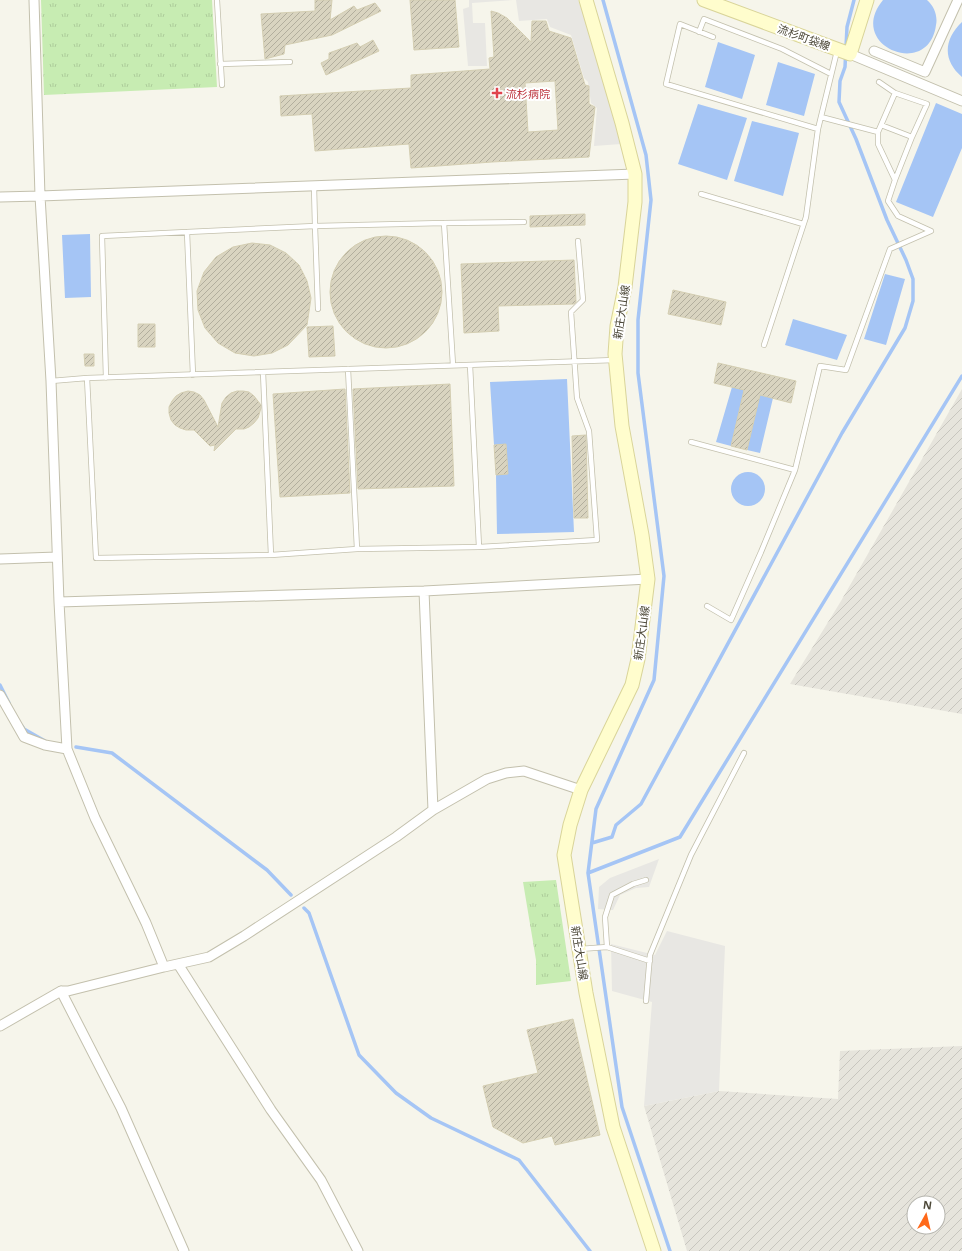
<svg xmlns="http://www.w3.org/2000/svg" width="962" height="1251" viewBox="0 0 962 1251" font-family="'Open Sans','Noto Sans JP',sans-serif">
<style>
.industrial{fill:url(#industrial-furrows);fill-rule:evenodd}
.grass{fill:url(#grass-tufts)}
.parking{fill:#e8e7e3}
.water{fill:#a5c5f5}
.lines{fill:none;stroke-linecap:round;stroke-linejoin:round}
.stream{stroke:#a5c5f5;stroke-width:3.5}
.building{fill:url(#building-hatch);stroke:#d4ceb2;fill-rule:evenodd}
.service-casing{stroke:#c3c0ad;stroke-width:6}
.minor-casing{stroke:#c3c0ad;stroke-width:11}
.secondary-casing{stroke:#d9d499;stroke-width:15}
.service{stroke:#fff;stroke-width:4.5}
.minor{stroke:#fff;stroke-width:9}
.secondary{stroke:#fffdcd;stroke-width:13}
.health-dot{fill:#e0444e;stroke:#fff;stroke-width:1.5}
.labels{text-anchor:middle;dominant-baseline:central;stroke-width:4;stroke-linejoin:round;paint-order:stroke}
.street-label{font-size:11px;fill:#4c4838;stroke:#fff}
.health-label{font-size:11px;fill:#be3a42;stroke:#fff;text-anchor:start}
</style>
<defs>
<pattern id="industrial-furrows" width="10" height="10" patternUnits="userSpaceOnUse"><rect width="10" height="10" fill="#e6e4dc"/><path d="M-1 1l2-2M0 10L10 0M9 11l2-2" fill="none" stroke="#c7c5be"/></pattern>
<pattern id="grass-tufts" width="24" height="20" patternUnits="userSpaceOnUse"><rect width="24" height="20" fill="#c7ecb2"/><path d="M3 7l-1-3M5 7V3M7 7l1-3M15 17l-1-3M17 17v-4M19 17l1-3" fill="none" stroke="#adcc9a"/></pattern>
<pattern id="building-hatch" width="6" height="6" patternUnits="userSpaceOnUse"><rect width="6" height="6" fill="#d9d4c0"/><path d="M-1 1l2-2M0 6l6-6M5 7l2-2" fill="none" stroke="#b2ae9d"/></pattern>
</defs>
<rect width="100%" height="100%" fill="#f6f5eb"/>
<path class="industrial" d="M962,389v325l-172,-30 51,-83z
M962,1046v205h-275l-43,-145 75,-15 119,8 2,-48zM914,1203h24v24h-24z"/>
<path class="grass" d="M41,0h171l5,87 -173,8z
M556,880l15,101 -35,4v-25l-13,-78z"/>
<path class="parking" d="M469,0h44l-41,3 1,20h12l2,43h-19l-5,-57 6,-2z
M516,0h62l13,35 30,109 -27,2 3,-38 -6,-5 -3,-21 -4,-4 -13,-43 -21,-8 -3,-8 -28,2z
M659,859l-10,28 -13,1 -16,7 -7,15 -15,-1 1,-22 11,-9z
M667,931l58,15 -6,145 -75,15 8,-104 -40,-11 -1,-47 44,11z"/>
<path class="water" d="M883,0h44c7,6 11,16 9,25 -7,55 -91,21 -53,-25z
M962,22v55c-20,-17 -18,-38 0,-55z
M718,42l37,13 -13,44 -37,-12z
M778,62l37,12 -11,42 -38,-11z
M936,103l26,11v34l-29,69 -37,-15z
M698,104l49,14 -20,62 -49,-16z
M752,121l47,12 -16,63 -49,-15z
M90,234l1,63 -26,1 -3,-63z
M885,274l20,5 -19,66 -22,-6z
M793,319l54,16 -10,25 -52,-15z
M567,379l7,153 -77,2 -1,-59 12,-1 -2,-30 -12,1 -4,-63z
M732,387l12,3 -13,56 -15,-4z
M760,395l13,3 -13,55 -13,-3z
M731 489a17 17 0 1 1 34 0a17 17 0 1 1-34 0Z"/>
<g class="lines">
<path class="stream" d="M603,0l43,155 5,45 -13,120v53l26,203 -10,104 -58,129 -8,64 34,234 48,144
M0,685l9,18
M22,726l2,3 21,12
M76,747l36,6 155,117 24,25
M592,843l20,-6 4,-12 25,-21 201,-371 63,-105 8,-27v-22l-7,-19 -19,-40 -31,-81 -17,-37 1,-21 5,-14 2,-40 7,-27
M588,873l92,-36 282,-461
M304,908l5,5 50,142 37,38 35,25 88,42 71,91"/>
</g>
<path class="building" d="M315,0h17l-2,20 24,-14 3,4 18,-7 6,8 -49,24 -47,10 -1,9 -19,5 -4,-45 54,-3z
M410,0h45l4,47 -45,3z
M491,11l7,2 9,5 24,24 1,-21h14l3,10 22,7 14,47 4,1v18l6,3 -6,50 -97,5 -81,6 -2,-24 -94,7 -3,-37 -31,2 -1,-20 131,-8v-13l79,-6 -1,-11 5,-1zM555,81l3,49 -30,2 -3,-49z
M373,40l6,11 -53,24 -5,-12 8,-4v-6l28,-10 3,4z
M585,214v11l-55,2v-11z
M330 292a56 56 0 1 1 112 0a56 56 0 1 1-112 0Z
M252,243l18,2 16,8 13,12 8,16 4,17 -4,27 -19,20 -16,8 -18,3 -19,-3 -17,-10 -13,-15 -7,-18 -1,-19 7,-19 12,-15 17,-10z
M574,260l2,42 -2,2 -76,2 1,25 -35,2 -3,-69z
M673,290l53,12 -5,23 -53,-11z
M138,324h17v23h-17z
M333,326l2,30 -26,1 -2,-30z
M84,354h10v12h-9z
M718,363l78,18 -5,22 -31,-8 -13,55 -16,-4 13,-56 -30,-7z
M450,384l4,102 -96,3 -5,-100z
M345,389l5,104 -70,4 -7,-103z
M188,391l6,1 6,3 4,5 14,27 4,-24 4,-6 5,-4 6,-2h6l6,1 5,4 7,9v3l-3,10 -4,5 -5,4 -5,2h-8l-22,22 1,-6 -5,1 -16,-16h-8l-6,-2 -5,-3 -4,-5 -2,-7v-6l3,-6 4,-5 5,-3z
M586,435l2,83h-14l-2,-82z
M506,444l2,30 -12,1 -2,-30z
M573,1019l27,116 -45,10 -3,-9 -29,7 -30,-16 -10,-41 55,-13 -11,-43z"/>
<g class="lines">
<defs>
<path id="service" d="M217,0l5,85
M699,32l5,-13 78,30 49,25
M713,37l-33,-13 -14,60 152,45 19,-78
M220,64l70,-2
M821,117l57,15 17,-39 -16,-11
M881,125l31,12 15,-33 -32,-11
M878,132v12l17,36 17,-43
M701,194l102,30
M187,232l6,143
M318,309l-3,-83 129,-3
M764,345l42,-128 12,-88
M453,365l-9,-142 80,-1
M470,365l9,182 118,-7 -8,-109 -12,-33 -6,-86 12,-12 -5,-59
M348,369l9,180 122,-2
M263,372l8,183 86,-6
M87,378l9,180 175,-3
M106,378l-4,-142 213,-10 -1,-40
M51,381l36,-3 528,-18
M691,442l104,28 25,-104 26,4 44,-121 41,-18 -33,-15 -10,-15 7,-21
M707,606l24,14 30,-68 34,-82
M607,947l43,14
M580,949l27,-2 -2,-30 7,-22 21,-11 13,-4
M646,1001l4,-46 41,-100 53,-102"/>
<path id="minor" d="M874,51l51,21 33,-72
M850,54l112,47
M0,197l40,-1 -6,-196
M0,559l57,-2
M424,591l9,219
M59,602l365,-11 224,-12
M0,695l24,42 21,8 22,4
M178,964l93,146 50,70 37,71
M164,967l-18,-44 -51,-105 -28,-69 -8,-147 -8,-221 -11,-185 595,-22
M61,991l60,117 63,143
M0,1026l61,-35h7l96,-24 45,-10 35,-21 152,-99 37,-27 54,-31 19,-6 18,-2 57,19"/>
<path id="secondary" d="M586,0l36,123 13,51v28l-10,85 -8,39 -2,28 7,72 20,109 6,44 -10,80 -6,26 -51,105 -11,35 -6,30 22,138 27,134 41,124
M704,0l146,54 17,-54"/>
</defs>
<use href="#service" class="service-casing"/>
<use href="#minor" class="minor-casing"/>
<use href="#secondary" class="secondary-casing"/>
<use href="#service" class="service"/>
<use href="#minor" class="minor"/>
<use href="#secondary" class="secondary"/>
</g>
<path class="health-dot" d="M495 87h4v4h4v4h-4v4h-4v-4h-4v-4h4z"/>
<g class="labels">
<g class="street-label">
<text transform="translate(804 37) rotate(20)">流杉町袋線</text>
<text transform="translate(621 312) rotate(-81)">新庄大山線</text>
<text transform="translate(641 633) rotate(-82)">新庄大山線</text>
<text transform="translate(580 953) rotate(81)">新庄大山線</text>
</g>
<g class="health-label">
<text x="506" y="93">流杉病院</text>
</g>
</g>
<g transform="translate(926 1215) rotate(8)"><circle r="19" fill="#ffffff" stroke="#b7b6af"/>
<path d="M0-3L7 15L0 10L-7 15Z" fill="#ff691a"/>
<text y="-6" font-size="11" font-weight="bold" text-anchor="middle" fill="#4c4838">N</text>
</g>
</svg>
